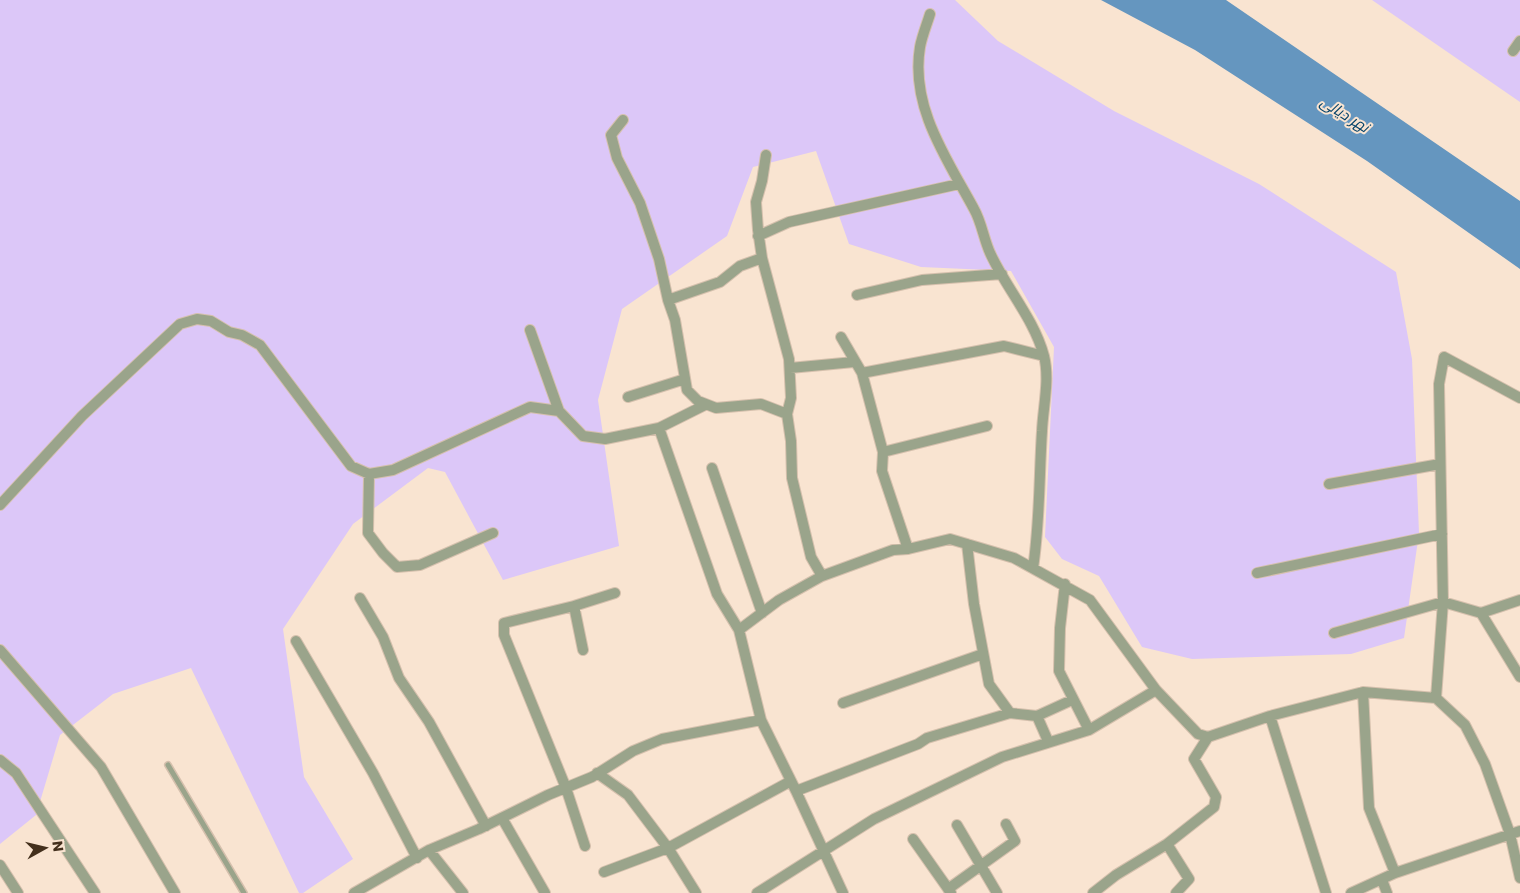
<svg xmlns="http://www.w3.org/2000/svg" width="1520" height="893" viewBox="0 0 1520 893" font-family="Poppins,Cairo,sans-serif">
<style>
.green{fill:#dcc7f8}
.water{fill:#6596bf}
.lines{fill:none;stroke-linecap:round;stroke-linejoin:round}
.service-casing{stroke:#d5c0ad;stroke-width:8}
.minor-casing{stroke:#d5c0ad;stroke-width:12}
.service{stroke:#9aa48b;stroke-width:5}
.minor{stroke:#9aa48b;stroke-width:10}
.labels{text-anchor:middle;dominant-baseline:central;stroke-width:4;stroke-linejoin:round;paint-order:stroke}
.water-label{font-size:15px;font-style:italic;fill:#034168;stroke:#f9e4d1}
</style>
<rect width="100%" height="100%" fill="#f9e4d1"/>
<path class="green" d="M0,0h955l43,41 116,70 145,73 137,88 16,87 7,174 -15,105 -53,16 -159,5 -50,-12 -43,-71 -37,-17 -17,-22 9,-190 -43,-76 -90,-4 -72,-23 -33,-93 -63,16 -26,69 -105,73 -24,91 21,146 -116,34 -58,-108 -17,-4 -75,56 -70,105 21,148 49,82 -50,34h-4l-108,-225 -78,26 -53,41 -24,80 -36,29z
M1372,0h148v102z"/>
<path class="water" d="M1101,0h125l294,201v68l-153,-108 -172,-111z"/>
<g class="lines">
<defs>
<path id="service" d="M168,765l76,128"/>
<path id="minor" d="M930,14c-3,10 -8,22 -10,33 -10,60 27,112 54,162 8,14 10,32 17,46 16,34 43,64 53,101 6,24 -1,51 -2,75 -3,46 -2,91 -9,137
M1513,51l7,-10
M623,120l-12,15 6,23 23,45 19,56 9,41 7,20 12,70 11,11 18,7 45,-4 26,10
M766,155l-4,26 -6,21 2,28 4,28 27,101 2,39 -4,16 4,27 1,37 19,79 11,19
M758,236l31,-14 170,-38
M857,295l65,-15 80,-6
M668,300l52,-18 20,-16 22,-8
M530,330l29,81 24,25 22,3 54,-11 46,-23
M841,337l21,36 21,79 -1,19 26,78
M790,368l64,-6
M862,373l142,-27 40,10
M628,397l57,-18
M659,428l58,166 22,36 22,90
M883,452l104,-26
M712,468l50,145
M369,474l-1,59 15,20 14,14 23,-2 73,-32
M1329,484l111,-20
M0,505l82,-89 98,-92 17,-5 14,2 18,11 13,3 18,10 91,121 18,8 24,-4 137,-63 29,4
M967,544l7,60 15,80 21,29
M1257,573l185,-39
M1065,584l-5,44 -1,43 30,59
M360,598l23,39 16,41 30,44 57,104
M574,606l41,-13
M1481,613l39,64
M739,630l40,-30 43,-24 71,-26 15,-1 42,-10 64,19 76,42 66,90 42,44 10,3 62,-21 93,-24 73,6 29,27 20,39 25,70 10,44
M1334,633l109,-31 38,11 39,-13
M296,641l77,132 44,85
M0,650l101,117 74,126
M583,650l-9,-44 -70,17v12l62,153 19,58
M1363,692l6,116 26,65
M1436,698l7,-96 -4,-218 5,-27 76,41
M843,703l140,-49
M1037,716l11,25
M1270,716l56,177
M0,760l16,13 79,120
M597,773l31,22 40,53 28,45
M796,791l122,-47 9,-6 83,-25 27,3 35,-16
M502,818l43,75
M957,825l40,68
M913,839l38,54
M1167,844l22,35 -13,14
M429,850l34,43
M0,865l18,28
M604,872l64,-24 123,-67
M1382,880l5,13
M948,889l67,-48 -9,-17
M354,893l75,-43 50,-21 69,-34 44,-18 41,-26 29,-12 99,-19 35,71 47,102
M757,893l117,-74 128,-62 87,-27 67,-40
M1093,893l23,-18 51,-31 47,-37 2,-10 -22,-38 14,-22
M1351,893l44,-20 125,-42"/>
</defs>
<use href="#service" class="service-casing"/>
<use href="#minor" class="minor-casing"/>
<use href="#service" class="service"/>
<use href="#minor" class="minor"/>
</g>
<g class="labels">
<g class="water-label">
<text transform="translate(1345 114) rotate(32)">نهر ديالى</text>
</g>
</g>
<g transform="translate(45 848) rotate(82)" stroke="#f9e4d1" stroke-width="4" paint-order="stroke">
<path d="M0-4L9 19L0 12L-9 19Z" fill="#432f1c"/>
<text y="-8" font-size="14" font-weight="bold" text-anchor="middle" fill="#432f1c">N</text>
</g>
</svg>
